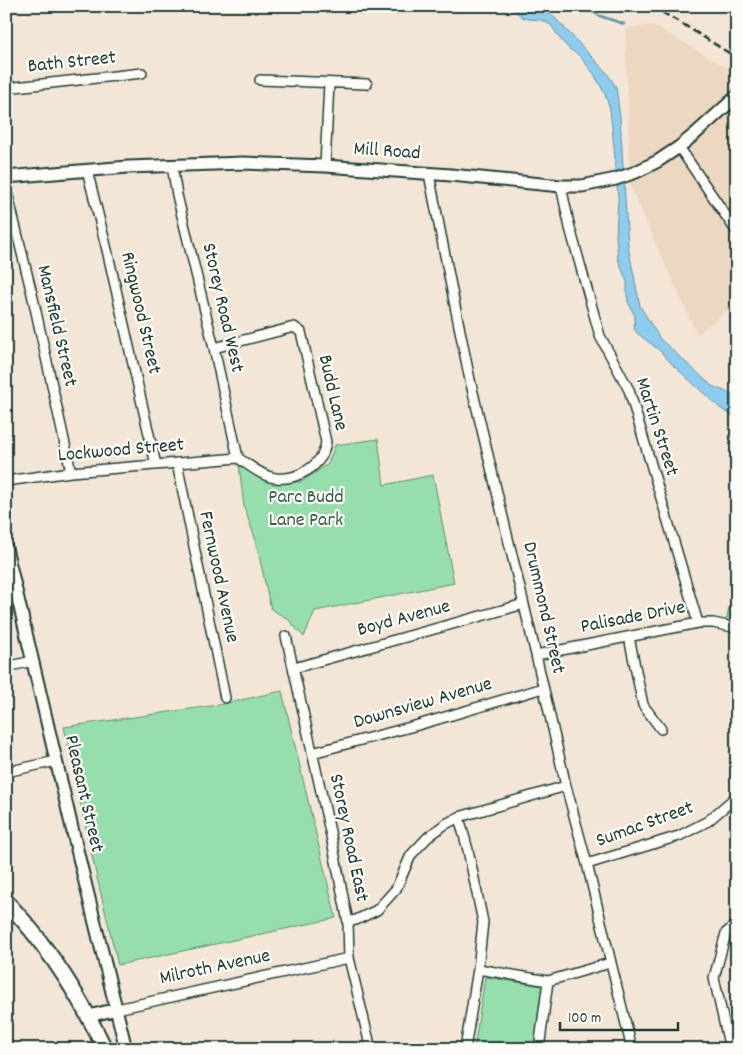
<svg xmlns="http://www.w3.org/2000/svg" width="743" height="1055" viewBox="0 0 743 1055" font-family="Dekko,sans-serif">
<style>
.built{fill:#ecd7c1}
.green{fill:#97dead;stroke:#5b8e70}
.water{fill:#8eccee;stroke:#6293a4}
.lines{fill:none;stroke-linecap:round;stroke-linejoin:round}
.stream{stroke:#6293a4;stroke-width:2.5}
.minor-casing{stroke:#1f3d34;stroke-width:12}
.tertiary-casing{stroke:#1f3d34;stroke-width:15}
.primary-casing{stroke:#1f3d34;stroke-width:18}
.minor{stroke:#fdfcf7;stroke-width:9}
.tertiary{stroke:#fdfcf7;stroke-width:11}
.primary{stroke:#fdfcf7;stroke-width:14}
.rail{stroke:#1f3d34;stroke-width:2.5;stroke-dasharray:8 4;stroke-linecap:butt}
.labels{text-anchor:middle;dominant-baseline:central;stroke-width:4.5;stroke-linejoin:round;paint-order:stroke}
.street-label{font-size:20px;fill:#1f3d34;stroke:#fdfcf7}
.park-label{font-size:20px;fill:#375d4c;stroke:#fdfcf7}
</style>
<rect width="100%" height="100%" fill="#f3e6d7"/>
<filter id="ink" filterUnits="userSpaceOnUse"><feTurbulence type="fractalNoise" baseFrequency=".02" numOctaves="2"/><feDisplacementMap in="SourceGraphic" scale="10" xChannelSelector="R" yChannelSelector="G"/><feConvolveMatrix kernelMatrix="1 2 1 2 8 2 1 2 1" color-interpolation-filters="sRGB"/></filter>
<g filter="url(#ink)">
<path class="built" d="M653,25l84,48v229l-40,33 -67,-149 -5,-157z"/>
<path class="green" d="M378,439l6,46 49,-10 21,108 -139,28 -11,26 -16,-18 -17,-10 -16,-71 -11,-31 -5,-42 35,17h27l27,-18 7,-19z
M737,583v41l-11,-2 8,-38z
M282,691l54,227 -218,47 -24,-100 -30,-138 154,-22z
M485,977l58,9 -9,63h-60z"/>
<path class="water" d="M505,6h20l6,4 16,2 8,6 52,55 9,14 4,30 8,129 12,60 20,33 52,47 25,10v22l-16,-9 -47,-43 -15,-16 -22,-17 -3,-4 1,-13 -7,-14 -1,-7v-13l-9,-23 -2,-23 2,-38 -4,-51 -4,-38 -5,-15 -11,-20 -15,-19 -10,-6 -8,-9 -10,-15 -10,-5 -13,-1 -6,-2 -9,-8z"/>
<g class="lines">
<path class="stream" d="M580,6l20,10 24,8"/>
<defs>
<path id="minor" d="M260,80l107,4
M6,88l136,-15
M679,147l58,85
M172,166l5,29 37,153 24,110
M325,166l4,-83
M87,170l20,80 49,215
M429,174l25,127 16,79 66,275 30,131 21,78 45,185
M561,186l9,42 30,108 29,54 69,233
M6,188l27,110 38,174
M214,348l80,-21 7,5 25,110c-1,5 -2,11 -5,15 -9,14 -28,23 -45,21 -13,-1 -27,-13 -38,-20
M177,463l48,235
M6,481l65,-9 167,-14
M286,636l45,200 17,86 1,36 22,91
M629,637l14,68 18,24
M536,655l162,-32h15l24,5
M6,667l27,-6
M294,668l230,-64
M312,753l106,-28 125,-37
M6,772l50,-11
M459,817l9,33 15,72 -5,47 -13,80
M587,864l92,-28 29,-15 29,-25
M348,922l8,-2 21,-10 19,-21 15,-34 17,-18 16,-12 15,-8 107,-31
M478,969l70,12 62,-18
M117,1009l232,-51
M539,1049l9,-68
M730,1049l-16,-71 12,-45 11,-9"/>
<path id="tertiary" d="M6,177l122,-10 116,-4 81,3 126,9 110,11h21l34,-7 20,-7 22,-11 21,-14 16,-13 42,-38
M6,548l74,314 46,187
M89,1016l28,-7"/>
<path id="primary" d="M6,901c12,14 25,27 35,42 26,33 46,69 64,106"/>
</defs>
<use href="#minor" class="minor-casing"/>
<use href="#tertiary" class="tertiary-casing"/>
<use href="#primary" class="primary-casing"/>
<use href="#minor" class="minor"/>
<use href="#tertiary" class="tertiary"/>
<use href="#primary" class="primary"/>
<path class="rail" d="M651,6l30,17 56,35"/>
</g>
</g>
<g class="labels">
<g class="street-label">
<text transform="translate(72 63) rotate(-6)">Bath Street</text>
<text transform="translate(387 152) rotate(4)">Mill Road</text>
<text transform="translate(222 308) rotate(77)">Storey Road West</text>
<text transform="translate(140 313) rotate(77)">Ringwood Street</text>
<text transform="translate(56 326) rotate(77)">Mansfield Street</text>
<text transform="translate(332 393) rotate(77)">Budd Lane</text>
<text transform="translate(656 427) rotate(72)">Martin Street</text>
<text transform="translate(121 451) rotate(-5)">Lockwood Street</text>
<text transform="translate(218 577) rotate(78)">Fernwood Avenue</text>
<text transform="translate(543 608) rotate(77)">Drummond Street</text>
<text transform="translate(633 618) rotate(-11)">Palisade Drive</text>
<text transform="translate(404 619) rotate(-15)">Boyd Avenue</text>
<text transform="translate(423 704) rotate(-16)">Downsview Avenue</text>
<text transform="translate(83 794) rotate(77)">Pleasant Street</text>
<text transform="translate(645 825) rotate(-20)">Sumac Street</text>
<text transform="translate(348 838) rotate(78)">Storey Road East</text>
<text transform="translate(215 968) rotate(-12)">Milroth Avenue</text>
</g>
<g class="park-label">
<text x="306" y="498">Parc Budd<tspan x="306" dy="23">Lane Park</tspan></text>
</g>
</g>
<rect width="743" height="1055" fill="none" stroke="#fdfcf7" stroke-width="25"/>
<rect x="12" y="12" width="718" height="1030" fill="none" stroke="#1f3d34" stroke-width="2" filter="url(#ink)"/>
<path d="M560 1022v8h118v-8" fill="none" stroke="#1f3d34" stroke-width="2.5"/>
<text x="568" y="1022" font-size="15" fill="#1f3d34" stroke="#fdfcf7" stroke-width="4" paint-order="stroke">100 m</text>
</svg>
